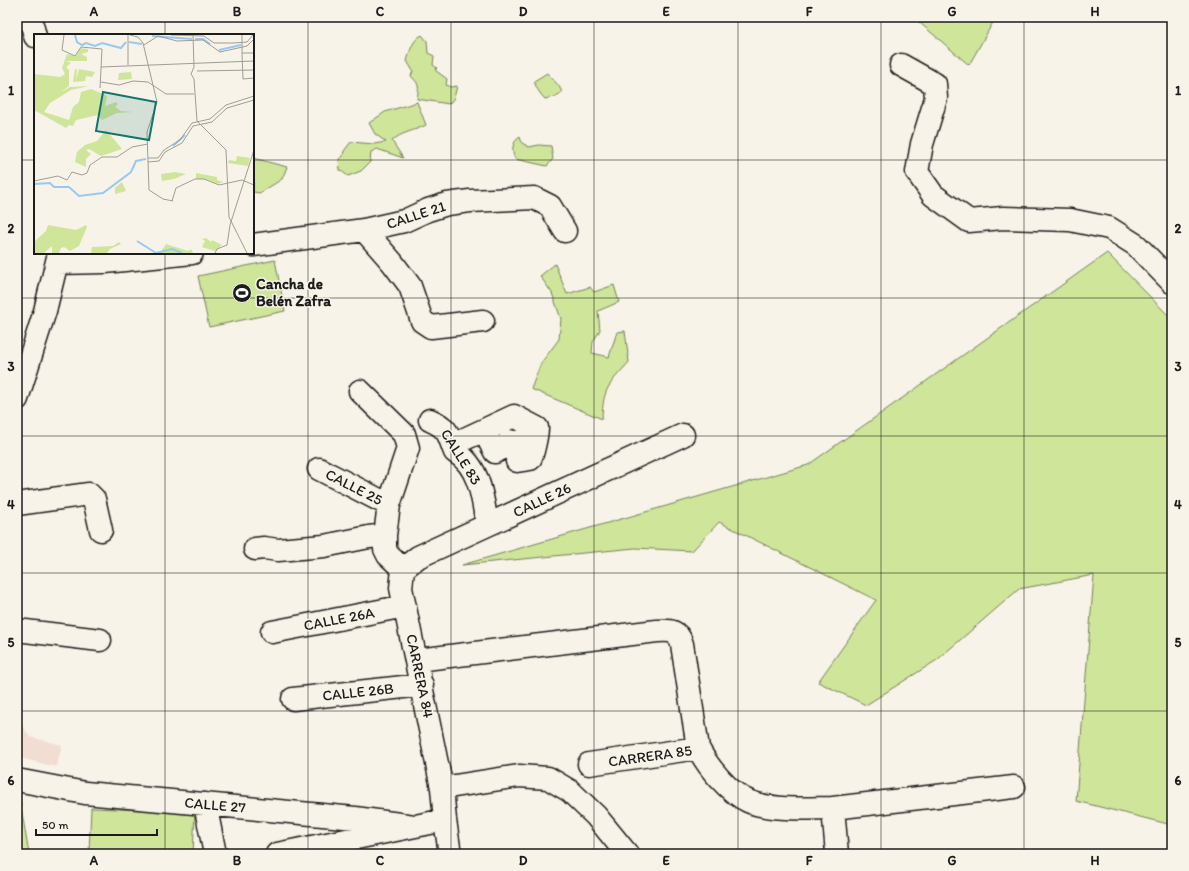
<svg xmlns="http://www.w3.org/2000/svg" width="1189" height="871" viewBox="0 0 1189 871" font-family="Itim,sans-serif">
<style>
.built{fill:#f1ddd2}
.green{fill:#cee59a;stroke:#75805b}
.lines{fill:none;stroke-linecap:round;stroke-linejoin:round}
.minor-casing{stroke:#1c1c1c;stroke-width:25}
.minor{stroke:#f7f3e8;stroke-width:22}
.grid{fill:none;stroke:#1c1c1c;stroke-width:1;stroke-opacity:0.55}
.labels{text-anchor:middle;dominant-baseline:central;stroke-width:3;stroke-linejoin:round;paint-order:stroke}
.street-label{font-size:15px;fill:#1c1c1c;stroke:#f7f3e8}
.poi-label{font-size:15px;font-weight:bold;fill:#1c1c1c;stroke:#f7f3e8;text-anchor:start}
.inset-river{fill:none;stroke:#98c9f4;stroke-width:2}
.inset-road{fill:none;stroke:#9f9d96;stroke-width:1}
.view{fill:#0f766e;fill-opacity:0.15;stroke:#0f766e;stroke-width:2}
.inset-edge{fill:none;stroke:#1c1c1c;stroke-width:2}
.neatline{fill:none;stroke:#1c1c1c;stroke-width:1.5}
.grid-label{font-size:13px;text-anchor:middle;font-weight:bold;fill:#1c1c1c}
</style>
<rect width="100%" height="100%" fill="#f7f3e8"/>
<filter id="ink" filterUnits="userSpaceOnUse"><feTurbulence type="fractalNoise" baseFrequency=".025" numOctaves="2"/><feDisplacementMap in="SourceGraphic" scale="8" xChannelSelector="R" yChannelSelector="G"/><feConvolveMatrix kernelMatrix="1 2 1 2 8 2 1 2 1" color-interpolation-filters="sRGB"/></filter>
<g filter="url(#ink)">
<path class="built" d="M17,718l13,19 32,8 -6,22 -39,-10z"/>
<path class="green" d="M913,17h83l-27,48z
M422,35l5,6 1,12 6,3 -1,9 4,3 -2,2 12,9 -1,6 5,2 6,-1 -3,12 -5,6 -32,-5c2,-13 3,-14 -6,-23l2,-5 -6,-10c3,-10 5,-21 15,-26z
M547,73l12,13 3,6 -7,5 -10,2c-5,-5 -9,-11 -11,-18z
M417,102l9,23c-11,6 -25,7 -34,16l11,17 -26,-9 -6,3 -1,10 -9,9 -13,5 -8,-6 -1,-11 4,-3 1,-5 7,-9 23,2 12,-2 -11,-8 -6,-11 16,-11z
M520,137l2,6 7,4 10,-2 12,1 2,13 -6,7 -32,-7c-4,-9 -3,-17 5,-22z
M253,158l34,9 -5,12 -22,14 -7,-1z
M1107,253l65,66v506l-96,-24 18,-226 -75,14 -82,71 -71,45 -48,-23 58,-82 -157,-78 -27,29 -57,-3 -173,17 346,-100z
M275,260l10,51 -76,16 -11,-51z
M555,264l12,30 23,-7 4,5 20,-7 5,17 -21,9 2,19 -7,12 -1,11 17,4 8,-25 8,-1 4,31c-20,23 -26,25 -27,57l-71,-30 10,-26 18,-24 2,-20 -9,-26 -12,-17z
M17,789h1l11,65h-12z
M91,808l104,4 -2,42 -104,-1z"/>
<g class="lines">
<defs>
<path id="minor" d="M30,17l5,19
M901,65l34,19 1,14 -14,46 -5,28 16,23 36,26 34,-3 67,2 39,8 27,17 36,37
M364,230l28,32 18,24 12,35 9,6 52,-6
M253,245l111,-15 40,-9 24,-11 19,-6 23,-3 64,-3 16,8 15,25
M57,263l48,-1 87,-9
M360,391l44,43 4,14 -19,57 -4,30v14l3,6 15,14 -2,19 41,200 3,32 5,34
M17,399l28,-88 14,-58
M430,420c20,9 18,15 25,32 25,14 28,48 32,73
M484,431l11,21 6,-3 9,-8c11,4 17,-5 25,-2
M453,446l3,-3 58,-27 23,12c0,6 -4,26 -7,31l-13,2
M319,469l70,36
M17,504l72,-10 5,5 7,31
M255,549l9,-1 14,2 46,-4 45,-9 16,-2
M403,569l15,-12 265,-122
M17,630l83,10
M272,632l133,-26
M417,660l240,-29c13,-1 21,-1 25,13l16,104
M293,699l129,-14
M589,764l109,-16c10,19 30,44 50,53 22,10 61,7 85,7l4,46
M17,780l68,13 270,25 59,8
M442,788l77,-12 29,2 22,13 26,25 31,38
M205,804l10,50
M833,808l181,-21
M277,854l168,-34"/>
</defs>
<use href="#minor" class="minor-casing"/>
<use href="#minor" class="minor"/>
</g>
</g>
<path class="grid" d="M165,17v18M308,17v837M451,17v837M594,17v837M738,17v837M881,17v837M1024,17v837M17,160h18M253,160h919M165,253v601M17,298h1155M17,436h1155M17,573h1155M17,711h1155"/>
<defs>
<symbol id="stadium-disc" viewBox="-11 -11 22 22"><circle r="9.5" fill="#1c1c1c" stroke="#f7f3e8"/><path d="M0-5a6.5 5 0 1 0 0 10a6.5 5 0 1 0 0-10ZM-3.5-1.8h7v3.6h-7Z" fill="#fff"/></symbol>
</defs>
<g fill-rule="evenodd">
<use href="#stadium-disc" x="231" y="282" width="22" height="22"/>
</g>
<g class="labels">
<g class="street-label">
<text transform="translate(416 215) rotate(-18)">CALLE 21</text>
<text transform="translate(461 457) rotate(58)">CALLE 83</text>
<text transform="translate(354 487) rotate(27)">CALLE 25</text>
<text transform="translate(542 500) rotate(-25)">CALLE 26</text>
<text transform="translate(339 619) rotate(-11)">CALLE 26A</text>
<text transform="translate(420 676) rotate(78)">CARRERA 84</text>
<text transform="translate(358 692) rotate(-6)">CALLE 26B</text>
<text transform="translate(650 756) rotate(-8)">CARRERA 85</text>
<text transform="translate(215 805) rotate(5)">CALLE 27</text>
</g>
<g class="poi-label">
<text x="256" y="284">Cancha de<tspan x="256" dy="17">Belén Zafra</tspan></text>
</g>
</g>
<g transform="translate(34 34)">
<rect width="220" height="220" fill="#f7f3e8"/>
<path d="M46,14l8,1v3l-7,2 6,3v4h-21l5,2 -5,4 3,3v16l-8,6 9,-5 19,-1 -18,4 -21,13 -6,9 25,8 4,-13 6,-5 2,-10 10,-3 16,7 -2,10 11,-4 2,2 -3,3 6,4 12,1 -16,1 -15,7 -4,-5 -22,5 -3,6 -4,-1 -3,3 -32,-18v-36l26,3 5,-3 -3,-6 5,-14 9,2zM41,35h2l-1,11 3,-11 16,3 -3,5 -6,-1 -1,5 -12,1zM97,38l1,7 -14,1 1,-7zM72,96l16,19 -21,7 -12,-7 -3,1 5,4 -5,5v8l-11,-5 2,-10 8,-7 12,-4zM203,122l13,2 -2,8 -20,-3 1,-3 7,1zM141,138l11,2 -12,5 -12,2 -1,-7zM162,139l21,4v3l6,2 -5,2 -13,-5h-9zM88,148l4,9 -11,3v-6zM14,191l28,5 10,-5 1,2 -8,19 -9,5 -6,-4 -3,1 -2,5h-7v-7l-8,7h-10v-11l12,-11zM172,204l5,4 1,-2 10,5 -7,6 -10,-3 -3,-1 3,-6 -3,-2zM85,208l2,2 -11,5 -3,4h-16l1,-6 21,-1zM132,210l22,7 3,-2 2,4h-33z" fill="#cee59a"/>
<path class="inset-river" d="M41,1l2,7 5,3 4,-2 9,3 7,-3 19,5 5,-6M118,2l40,3M161,5h8l7,5M95,8l13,2M185,16l22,-5M139,112l12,-11M0,150l16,-1 4,4h15l10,9 24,-3 28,-21 5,-11 10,-2M103,207l19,12 16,-4 10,4"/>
<path class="inset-road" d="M30,1l-2,15 13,6 6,-9 21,2 -2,39M94,1v30M96,1l8,2 5,6 14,59 -10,30 2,58 14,9 10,2M137,1l33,1 10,7h20l13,-1 6,-7M159,1l1,32 -3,7 3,5 3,42 29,29 3,67 18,36M208,1v18M110,11l14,-9 19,5 26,-1 17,12 27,-6 7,-7M220,19h-12l1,26 11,-1M67,33l153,-6M163,37l57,-1M67,48l18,3 14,-4 15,1 18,12h28M114,124h10l6,-8 16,-10 12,-17 18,-4 16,-14 28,-9M114,128l11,-1 6,-9 17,-9 11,-17 19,-4 15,-14 27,-8M0,147l24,-5 9,4 5,-8 10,3 5,-2 3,-8 12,-8h15l15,-10 16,-3M138,167l4,-13 19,-9h9l15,6 23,-5 12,5M181,219l2,-4 10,-4 3,-20 24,-75"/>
<path class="view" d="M69,58l53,10 -7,38 -53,-9z"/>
<rect width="220" height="220" class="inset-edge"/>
</g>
<rect width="1189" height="871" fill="none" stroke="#f7f3e8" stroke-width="44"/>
<path d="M36 829v6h121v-6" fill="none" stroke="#1c1c1c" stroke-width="2"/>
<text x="42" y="829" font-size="12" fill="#1c1c1c" stroke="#f7f3e8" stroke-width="3" paint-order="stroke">50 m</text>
<rect x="22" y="22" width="1145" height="827" class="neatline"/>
<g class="grid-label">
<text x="94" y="16">A</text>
<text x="237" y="16">B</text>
<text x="380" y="16">C</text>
<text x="523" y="16">D</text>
<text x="666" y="16">E</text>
<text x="809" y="16">F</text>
<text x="952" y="16">G</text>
<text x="1095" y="16">H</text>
<text x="11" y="95">1</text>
<text x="1178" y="95">1</text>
<text x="11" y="233">2</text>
<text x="1178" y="233">2</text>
<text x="11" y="371">3</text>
<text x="1178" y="371">3</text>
<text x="11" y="509">4</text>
<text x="1178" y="509">4</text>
<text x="11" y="647">5</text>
<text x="1178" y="647">5</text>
<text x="11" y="785">6</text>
<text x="1178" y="785">6</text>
<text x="94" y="865">A</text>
<text x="237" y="865">B</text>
<text x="380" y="865">C</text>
<text x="523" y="865">D</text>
<text x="666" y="865">E</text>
<text x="809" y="865">F</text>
<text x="952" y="865">G</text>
<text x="1095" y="865">H</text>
</g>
</svg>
